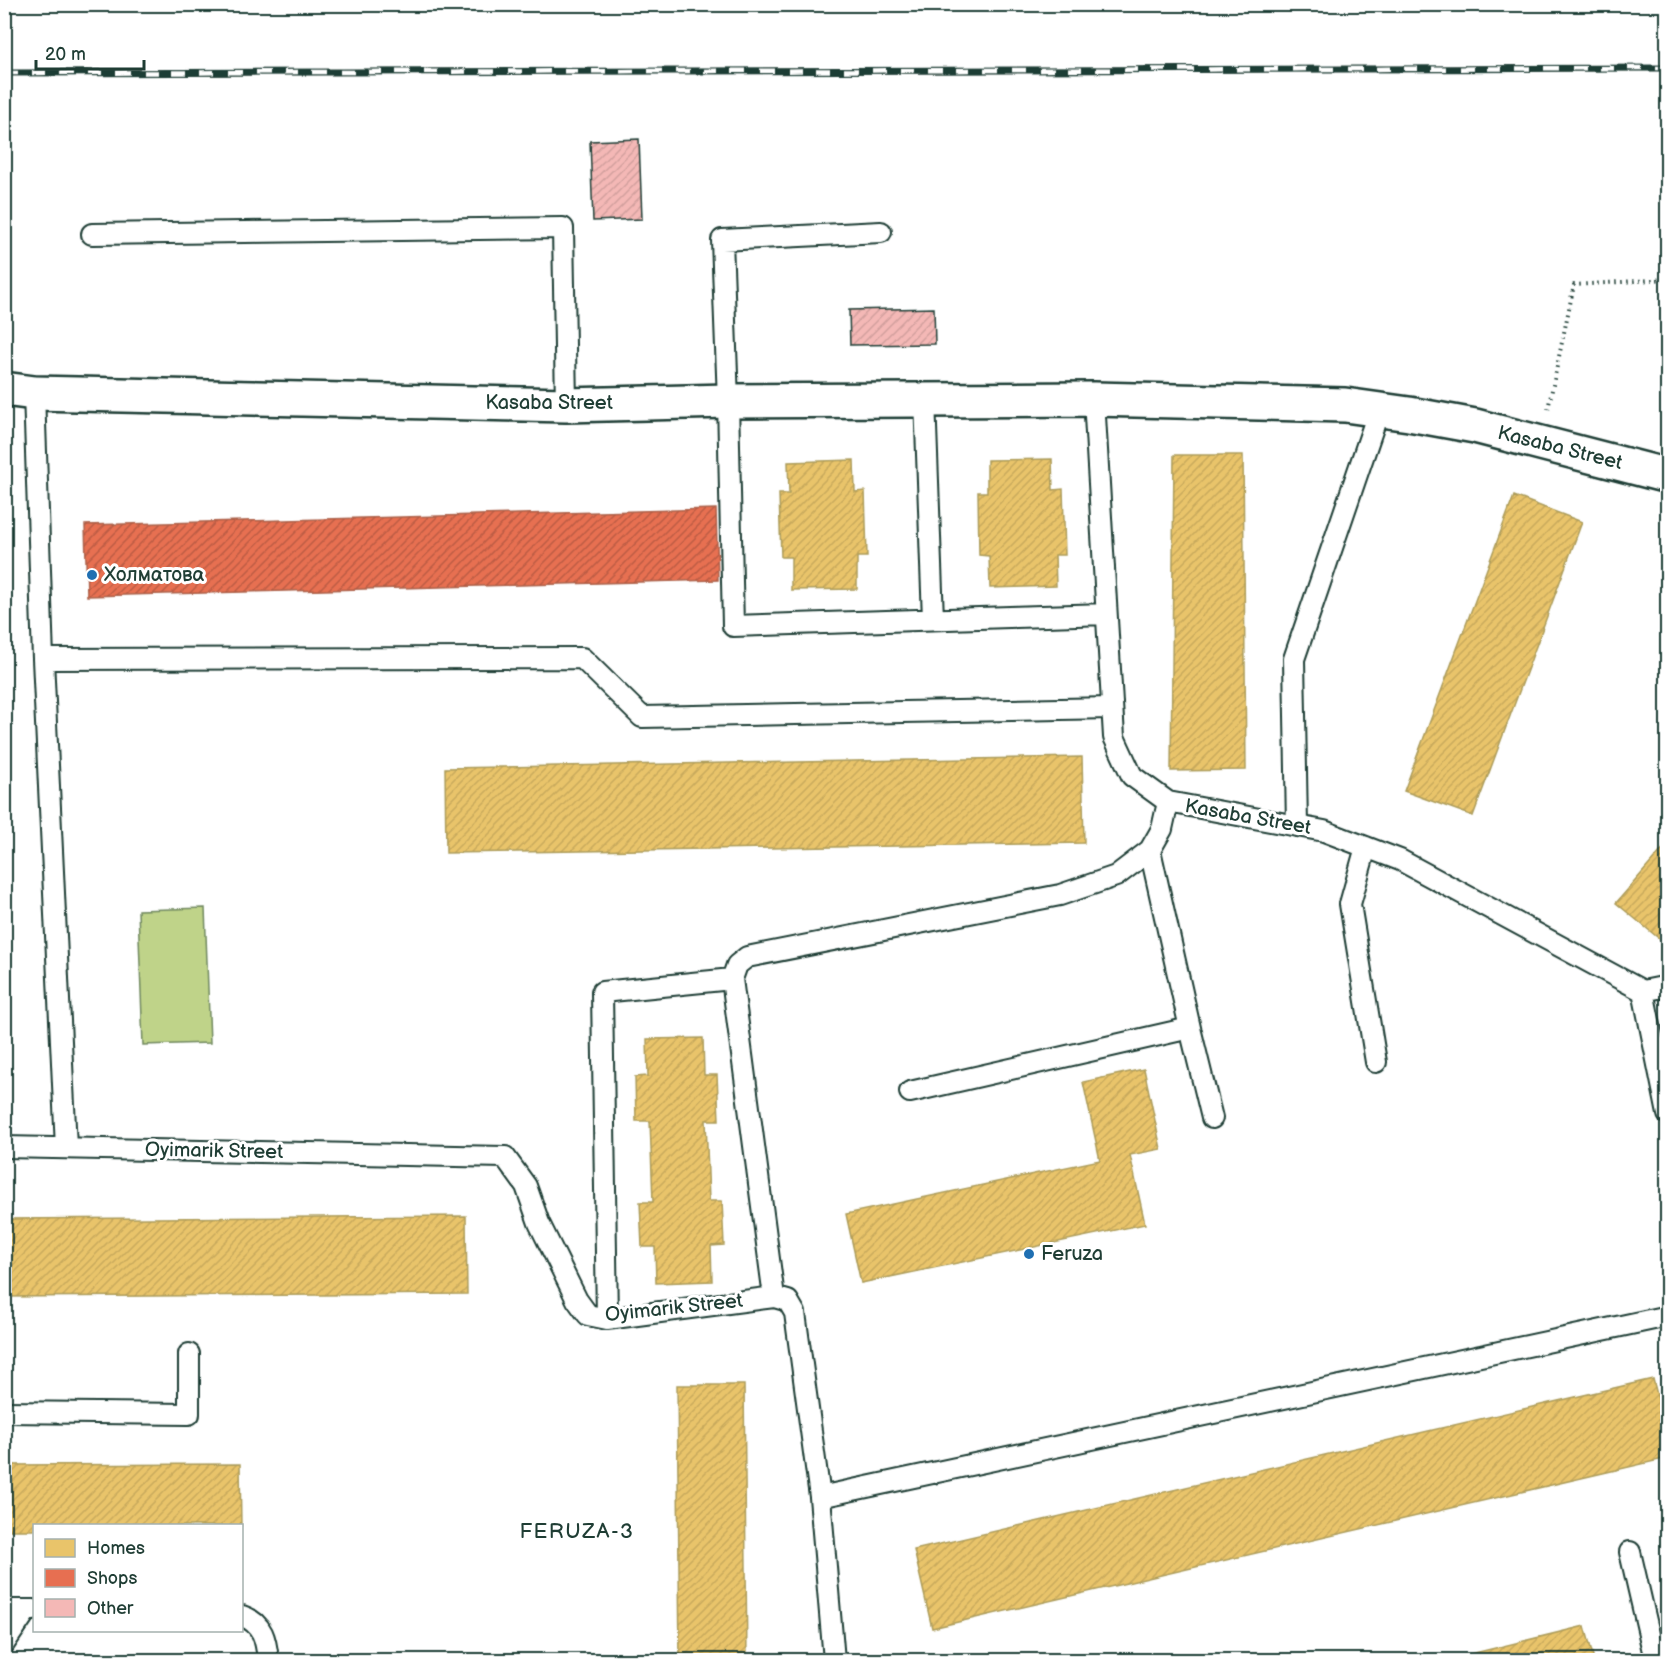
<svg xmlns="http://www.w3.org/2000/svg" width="1672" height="1665" viewBox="0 0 1672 1665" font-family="'Balsamiq Sans',sans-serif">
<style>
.pitch{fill:#bfd389;stroke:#6f885e;stroke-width:1.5}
.homes{fill:url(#homes-hatch);stroke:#ac9c5a;stroke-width:1.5}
.shops{fill:url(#shops-hatch);stroke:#ab6048;stroke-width:1.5}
.building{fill:url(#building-hatch);stroke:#1f3d34;stroke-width:1.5}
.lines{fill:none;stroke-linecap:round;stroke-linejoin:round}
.service-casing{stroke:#1f3d34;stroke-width:24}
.tertiary-casing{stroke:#1f3d34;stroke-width:38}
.path{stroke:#1f3d34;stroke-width:4;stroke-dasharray:1.5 4.5;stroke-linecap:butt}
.service{stroke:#fff;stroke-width:20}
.tertiary{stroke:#fff;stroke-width:33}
.rail-casing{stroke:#1f3d34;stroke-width:7}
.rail{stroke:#fff;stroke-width:4.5;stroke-dasharray:14;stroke-linecap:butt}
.poi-dot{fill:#1f6fb2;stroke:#fff;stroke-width:2}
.labels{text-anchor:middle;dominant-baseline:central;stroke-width:6;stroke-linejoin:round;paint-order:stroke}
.street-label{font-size:20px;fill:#1f3d34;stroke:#fff}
.poi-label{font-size:20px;fill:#1f3d34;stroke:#fff;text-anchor:start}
.neighbourhood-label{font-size:21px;letter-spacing:1.5px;fill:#1f3d34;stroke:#fff}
</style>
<defs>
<pattern id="homes-hatch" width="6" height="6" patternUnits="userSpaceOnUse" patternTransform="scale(1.5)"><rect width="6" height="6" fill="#e9c46a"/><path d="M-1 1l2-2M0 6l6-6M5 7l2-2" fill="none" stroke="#c7a95c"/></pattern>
<pattern id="shops-hatch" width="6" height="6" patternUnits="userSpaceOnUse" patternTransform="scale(1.5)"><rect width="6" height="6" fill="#e76f51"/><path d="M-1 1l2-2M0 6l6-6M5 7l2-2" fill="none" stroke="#bb5c44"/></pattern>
<pattern id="building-hatch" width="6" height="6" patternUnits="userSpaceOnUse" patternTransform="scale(1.5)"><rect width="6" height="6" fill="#f4b8b6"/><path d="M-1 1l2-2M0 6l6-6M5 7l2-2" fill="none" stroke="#d19f9d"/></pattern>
</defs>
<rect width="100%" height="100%" fill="#fff"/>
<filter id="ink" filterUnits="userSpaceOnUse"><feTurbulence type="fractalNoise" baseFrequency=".0167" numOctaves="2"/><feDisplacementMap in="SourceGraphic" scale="12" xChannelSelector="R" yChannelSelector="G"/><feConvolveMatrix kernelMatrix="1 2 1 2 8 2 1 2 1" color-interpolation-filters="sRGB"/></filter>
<g filter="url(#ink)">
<path class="pitch" d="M205,908l5,135 -67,2 -5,-135z"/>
<path class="homes" d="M1174,455h69l3,315 -75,1z
M1052,459l1,31 10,-1 2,66h-10l1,31 -66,2 -1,-32 -10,-1 -1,-63h9v-32z
M854,460l1,32 10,-1 2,66h-10v32l-66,1v-33h-10l-2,-63h10l-1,-32z
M1514,496l68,26 -109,294 -69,-25z
M1082,757l2,86 -638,10 -1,-85z
M1668,843v103l-52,-43z
M703,1038l1,37h13l2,45h-13l3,81h13l2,44 -13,1 1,35 -56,2 -1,-36h-13l-2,-45h13l-3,-81h-14l-1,-44 13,-1 -1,-37z
M1144,1069l17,80 -31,6 15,69 -284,59 -15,-69 254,-54 -17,-78z
M466,1216l1,78 -463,3v-78z
M1653,1379l15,60v19l-736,170 -18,-78z
M677,1385h67l3,275h-67z
M240,1464l1,62h-207v4h-30v-65z
M1585,1626l9,34h-148z"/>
<path class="shops" d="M716,509l2,71 -631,16 -2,-71z"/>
<path class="building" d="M639,139l3,80 -49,2 -3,-80z
M934,308l1,36 -85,1 -1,-35z"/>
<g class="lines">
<defs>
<path id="service" d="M881,232l-159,8 6,161 5,225 373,-12
M92,234l471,-6 3,177
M34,393l9,266 23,489
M925,399l8,220
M1094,399l20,338 18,39 36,26 156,29 76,29 243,131 25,-5
M43,659l539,-1 60,59 470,-9
M1297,826l-3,-167 85,-249
M1366,847l-16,57 26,158
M1643,991l25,123
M1190,1028l22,90
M910,1092l280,-64 -40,-178
M4,1147l501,10 21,29 13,37 38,77 11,15 19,4 167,-22 14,4 7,12 25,184 14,163
M774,1297l-42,-318 5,-14 10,-8 313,-62 56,-19 34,-26 12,-21 6,-27
M607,1319l-5,-327 130,-13
M4,1412l185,2v-60
M820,1497l848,-181
M1630,1552l25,108
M4,1610h30
M242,1616c21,7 24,24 26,44
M4,1644l23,-34"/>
<path id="tertiary" d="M4,389l30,4 532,12 162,-4 366,-2 251,6 64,9 66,12 193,50"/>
</defs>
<use href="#service" class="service-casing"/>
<use href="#tertiary" class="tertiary-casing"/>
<path class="path" d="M1548,409l26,-124 94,-6"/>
<use href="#service" class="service"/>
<use href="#tertiary" class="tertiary"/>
<defs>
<path id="rail" d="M4,73l1664,-5"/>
</defs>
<use href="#rail" class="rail-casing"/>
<use href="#rail" class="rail"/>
</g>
</g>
<g class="poi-dot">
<circle cx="92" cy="575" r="6"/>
<circle cx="1029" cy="1254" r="6"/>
</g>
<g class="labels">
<g class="street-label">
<text x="549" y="403">Kasaba Street</text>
<text transform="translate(1560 448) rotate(14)">Kasaba Street</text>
<text transform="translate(1248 817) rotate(10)">Kasaba Street</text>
<text transform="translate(214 1151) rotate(1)">Oyimarik Street</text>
<text transform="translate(674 1308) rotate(-6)">Oyimarik Street</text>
</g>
<g class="poi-label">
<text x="104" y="575">Холматова</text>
<text x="1041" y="1254">Feruza</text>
</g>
<g class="neighbourhood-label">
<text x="577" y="1531">FERUZA-3</text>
</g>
</g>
<rect width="1672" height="1665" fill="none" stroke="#fff" stroke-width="24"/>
<rect x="12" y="12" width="1648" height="1641" fill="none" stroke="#1f3d34" stroke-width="2" filter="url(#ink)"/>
<rect x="33" y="1524" width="210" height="108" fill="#ffffff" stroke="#a5b1ae" stroke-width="1.5"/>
<rect x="45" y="1539" width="30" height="18" fill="#e9c46a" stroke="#a5b1ae" stroke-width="1.5"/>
<text x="87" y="1554" font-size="18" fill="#1f3d34">Homes</text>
<rect x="45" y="1569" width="30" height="18" fill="#e76f51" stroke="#a5b1ae" stroke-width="1.5"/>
<text x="87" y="1584" font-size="18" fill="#1f3d34">Shops</text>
<rect x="45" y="1599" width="30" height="18" fill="#f4b8b6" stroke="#a5b1ae" stroke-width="1.5"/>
<text x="87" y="1614" font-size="18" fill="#1f3d34">Other</text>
<path d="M36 60v9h108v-9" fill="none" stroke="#1f3d34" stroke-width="3"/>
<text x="45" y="60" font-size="18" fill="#1f3d34" stroke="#ffffff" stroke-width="4.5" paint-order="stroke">20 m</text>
</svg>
